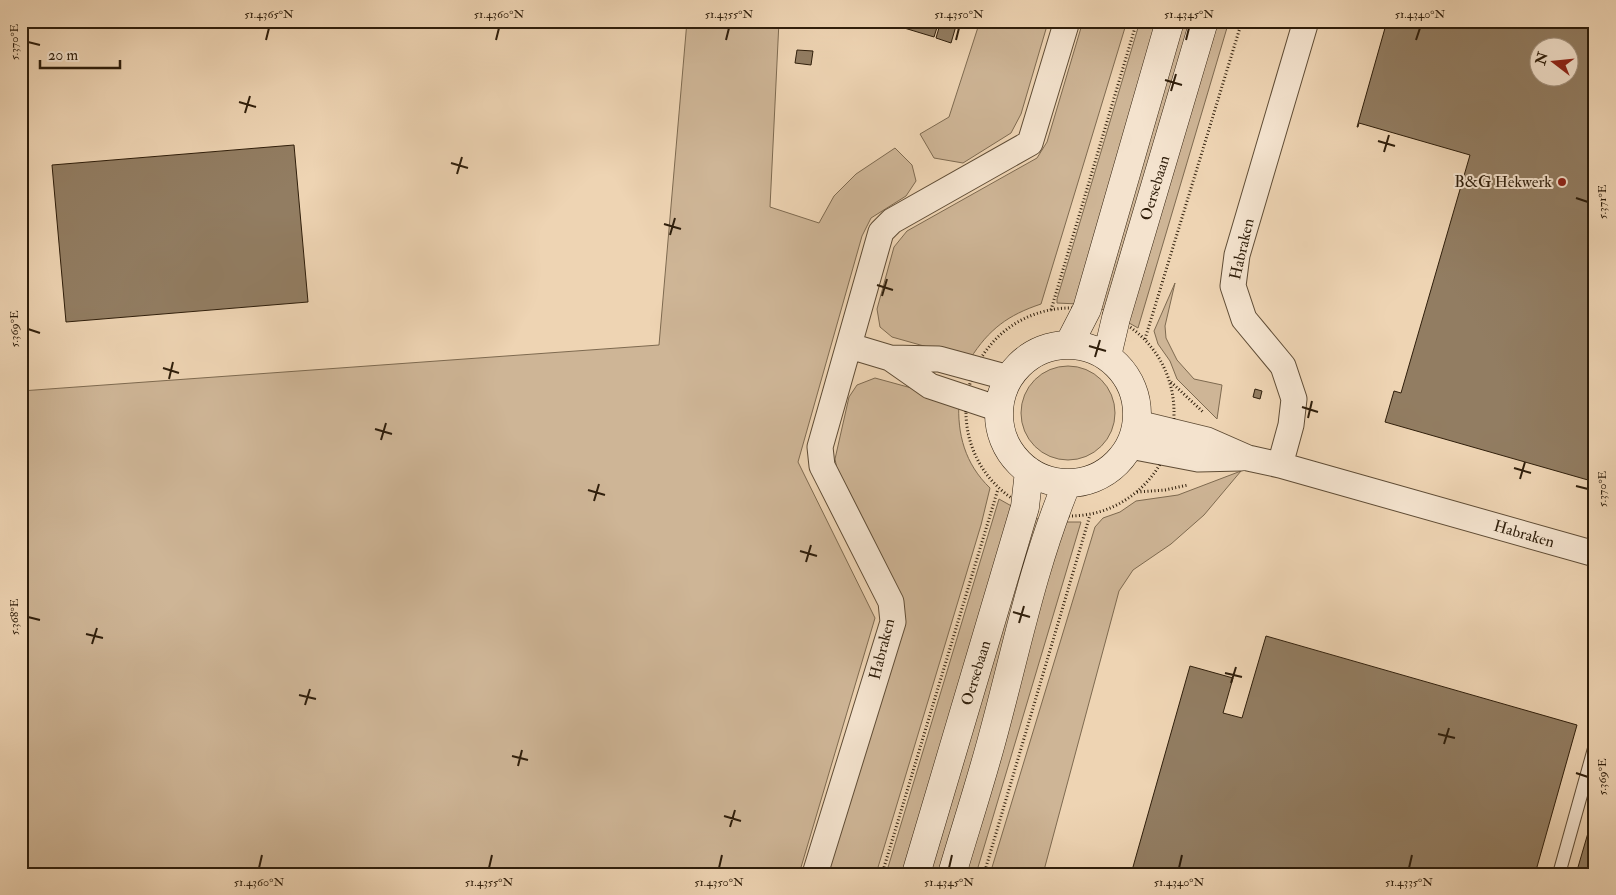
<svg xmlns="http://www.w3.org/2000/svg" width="1616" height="895" viewBox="0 0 1616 895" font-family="'IM FELL Double Pica',serif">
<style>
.green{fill:#ceb596;stroke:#7e6a50}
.building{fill:#927d62;stroke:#2f1e0b;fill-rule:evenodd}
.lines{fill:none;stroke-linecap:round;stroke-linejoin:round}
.lane-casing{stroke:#5f4c35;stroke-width:14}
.street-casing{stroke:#5f4c35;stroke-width:27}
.secondary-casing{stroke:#2f1e0b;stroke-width:29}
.path{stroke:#2f1e0b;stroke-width:3;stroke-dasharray:1 2.5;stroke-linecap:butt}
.lane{stroke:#f4e3ce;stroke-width:12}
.street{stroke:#f4e3ce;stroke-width:25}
.secondary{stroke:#f4e3ce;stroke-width:28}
.ticks{fill:none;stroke:#2f1e0b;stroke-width:2}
.poi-dot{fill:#8f2418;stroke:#f4e3ce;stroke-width:2}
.labels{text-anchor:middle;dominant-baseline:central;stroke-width:4;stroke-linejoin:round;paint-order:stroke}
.poi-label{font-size:16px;fill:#2f1e0b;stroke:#f4e3ce;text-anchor:end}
.street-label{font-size:16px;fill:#2f1e0b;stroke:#f4e3ce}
.neatline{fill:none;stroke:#2f1e0b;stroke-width:2}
.ticks-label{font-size:12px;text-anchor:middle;fill:#2f1e0b}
</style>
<rect width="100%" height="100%" fill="#eed4b3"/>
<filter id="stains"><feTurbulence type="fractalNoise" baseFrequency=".004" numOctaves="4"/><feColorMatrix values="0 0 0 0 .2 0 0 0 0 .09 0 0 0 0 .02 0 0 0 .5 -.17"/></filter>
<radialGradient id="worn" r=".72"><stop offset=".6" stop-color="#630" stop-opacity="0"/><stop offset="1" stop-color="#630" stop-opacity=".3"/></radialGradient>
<path class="green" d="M687,21h92l-9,186 49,16 15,-27 22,-22 39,-26 17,17 4,16 -10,15 -35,22 -9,18 -64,226 77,156 -76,256h-778v-483l638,-46z
M980,21h59l7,8 -25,85 -10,19 -48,30 -29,-5 -14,-24 29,-17z
M1083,21h44l-86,283c-33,11 -52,25 -71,55l-78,-22 -12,-10 -3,-18 17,-62 13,-16 130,-73 10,-16z
M1140,21h22l-84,283 -21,-1v-4z
M1176,21h20l-92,289 -11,-3z
M1207,21h22l-91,307 -16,-9z
M1175,283l-10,43 1,12 11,22 17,19 28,6 -5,34 -40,-40 -7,-18 -12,-17 -4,-13z
M1021 413a47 47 0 1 1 94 0a47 47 0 1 1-94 0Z
M875,378l84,23c-2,33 6,63 31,87l-9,37 -105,349h-48l69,-231 -58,-164 -4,-20 14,-62 8,-12z
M1241,471l-37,44 -33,29 -38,26 -14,21 -76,283h-53l105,-347 8,-9 17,-6 16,-11 42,-6z
M999,499l16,9 -110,366h-19z
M1031,517l11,3 -102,354h-20z
M1055,522h26l-105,352h-21z"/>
<path class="building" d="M881,21h58l-5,16z
M941,21l15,5 -5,17 -15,-5z
M1387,21h208v461l-210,-60 9,-31 7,2 69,-238 -111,-32 -1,4h-1zM1538,48h30v30h-30z
M797,50l16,1 -2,14 -16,-2z
M294,145l14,157 -242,20 -14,-157z
M1255,389l7,2 -2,8 -7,-2z
M1266,636l311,89 -42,149h-404l59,-208 43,12 -10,35 19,5z
M1595,809v65h-19z"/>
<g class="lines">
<defs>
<path id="lane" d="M1559,874l36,-129"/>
<path id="street" d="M850,346l40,12 49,1 70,19
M890,358l40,28 69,23
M1137,423l70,17 41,18 32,7 315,89
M1130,446l68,13 43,-1
M1280,465l11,-40 3,-26 -11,-33 -39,-47 -11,-33 4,-31 69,-234
M815,874l78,-252 -2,-20 -69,-136 -2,-19 61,-215 11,-11 138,-78 37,-122"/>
<path id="secondary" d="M1069,344l18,-35 83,-288
M999 414a69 69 0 1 1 138 0a69 69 0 1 1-138 0Z
M1107,356l9,-38 88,-297
M916,874l109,-367 4,-36
M952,874c13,-44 27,-87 39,-131 24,-87 41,-176 76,-260"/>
</defs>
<use href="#lane" class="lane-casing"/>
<use href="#street" class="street-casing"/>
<use href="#secondary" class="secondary-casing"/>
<path class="path" d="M966 412a104 104 0 1 1 208 0a104 104 0 1 1-208 0Z
M1051,310l86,-289
M1145,339l97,-318
M1171,382l32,30
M1137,492l28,-2 23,-5
M882,874l116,-385
M984,874l106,-359"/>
<use href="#lane" class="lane"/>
<use href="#street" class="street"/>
<use href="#secondary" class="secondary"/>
</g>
<path class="ticks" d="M266,40l3,-12M496,40l3,-12M726,40l3,-12M956,40l3,-12M1186,40l3,-12M1416,40l4,-12M28,42l12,3M1165,80l17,5M1171,91l5,-17M239,102l17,5M245,113l5,-17M1378,141l17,5M1384,152l5,-17M451,163l17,5M457,174l5,-17M1576,198l12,4M664,224l17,5M670,235l5,-17M877,285l16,5M882,296l5,-17M28,329l12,4M1089,346l17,5M1095,357l5,-17M163,368l16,5M169,379l4,-17M1302,407l16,5M1308,418l4,-17M375,429l17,5M381,440l5,-17M1514,468l17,5M1520,479l5,-17M1576,486l12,3M588,490l17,5M594,501l5,-17M800,551l17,5M806,562l5,-17M1013,612l17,5M28,617l12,3M1019,623l5,-17M86,634l17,4M92,644l5,-16M1225,673l17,4M1231,683l5,-16M299,695l17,4M305,705l5,-16M1438,734l17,4M1444,744l5,-16M512,756l16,4M518,766l4,-16M1576,773l12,4M724,816l17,5M730,827l5,-17M259,868l3,-13M489,868l3,-13M719,868l3,-13M949,868l3,-13M1179,868l3,-13M1409,868l3,-13"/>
<circle class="poi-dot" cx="1562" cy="182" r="5"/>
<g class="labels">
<g class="poi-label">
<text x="1552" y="182">B&amp;G Hekwerk</text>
</g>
<g class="street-label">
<text transform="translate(1155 188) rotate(-73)">Oersebaan</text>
<text transform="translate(1242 249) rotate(-77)">Habraken</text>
<text transform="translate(1524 534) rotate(16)">Habraken</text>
<text transform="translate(882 649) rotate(-76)">Habraken</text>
<text transform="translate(976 673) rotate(-73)">Oersebaan</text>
</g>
</g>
<rect width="1616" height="895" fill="none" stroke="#eed4b3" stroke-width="55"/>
<g transform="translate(1554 62) rotate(286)"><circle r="24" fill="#f4e3ce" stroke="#a59480"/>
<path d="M0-4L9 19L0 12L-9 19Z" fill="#8f2418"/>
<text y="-8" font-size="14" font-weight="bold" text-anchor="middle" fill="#2f1e0b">N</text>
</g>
<path d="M40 60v8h80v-8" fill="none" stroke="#2f1e0b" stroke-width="2.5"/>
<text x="48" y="60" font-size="15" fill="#2f1e0b" stroke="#f4e3ce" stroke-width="4" paint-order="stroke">20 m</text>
<rect x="28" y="28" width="1560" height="840" class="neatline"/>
<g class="ticks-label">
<text x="269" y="18">51.4365°N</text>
<text x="499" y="18">51.4360°N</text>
<text x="729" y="18">51.4355°N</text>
<text x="959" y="18">51.4350°N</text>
<text x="1189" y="18">51.4345°N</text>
<text x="1420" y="18">51.4340°N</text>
<text transform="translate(14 42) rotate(-90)" y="4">5.370°E</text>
<text transform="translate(1602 202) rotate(-90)" y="4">5.371°E</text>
<text transform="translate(14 329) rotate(-90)" y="4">5.369°E</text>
<text transform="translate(1602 489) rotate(-90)" y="4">5.370°E</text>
<text transform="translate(14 617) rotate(-90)" y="4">5.368°E</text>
<text transform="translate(1602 777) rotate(-90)" y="4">5.369°E</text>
<text x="259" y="886">51.4360°N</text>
<text x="489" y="886">51.4355°N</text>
<text x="719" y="886">51.4350°N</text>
<text x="949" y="886">51.4345°N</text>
<text x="1179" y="886">51.4340°N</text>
<text x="1409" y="886">51.4335°N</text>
</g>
<rect width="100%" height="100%" filter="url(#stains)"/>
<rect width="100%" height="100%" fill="url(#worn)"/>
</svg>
